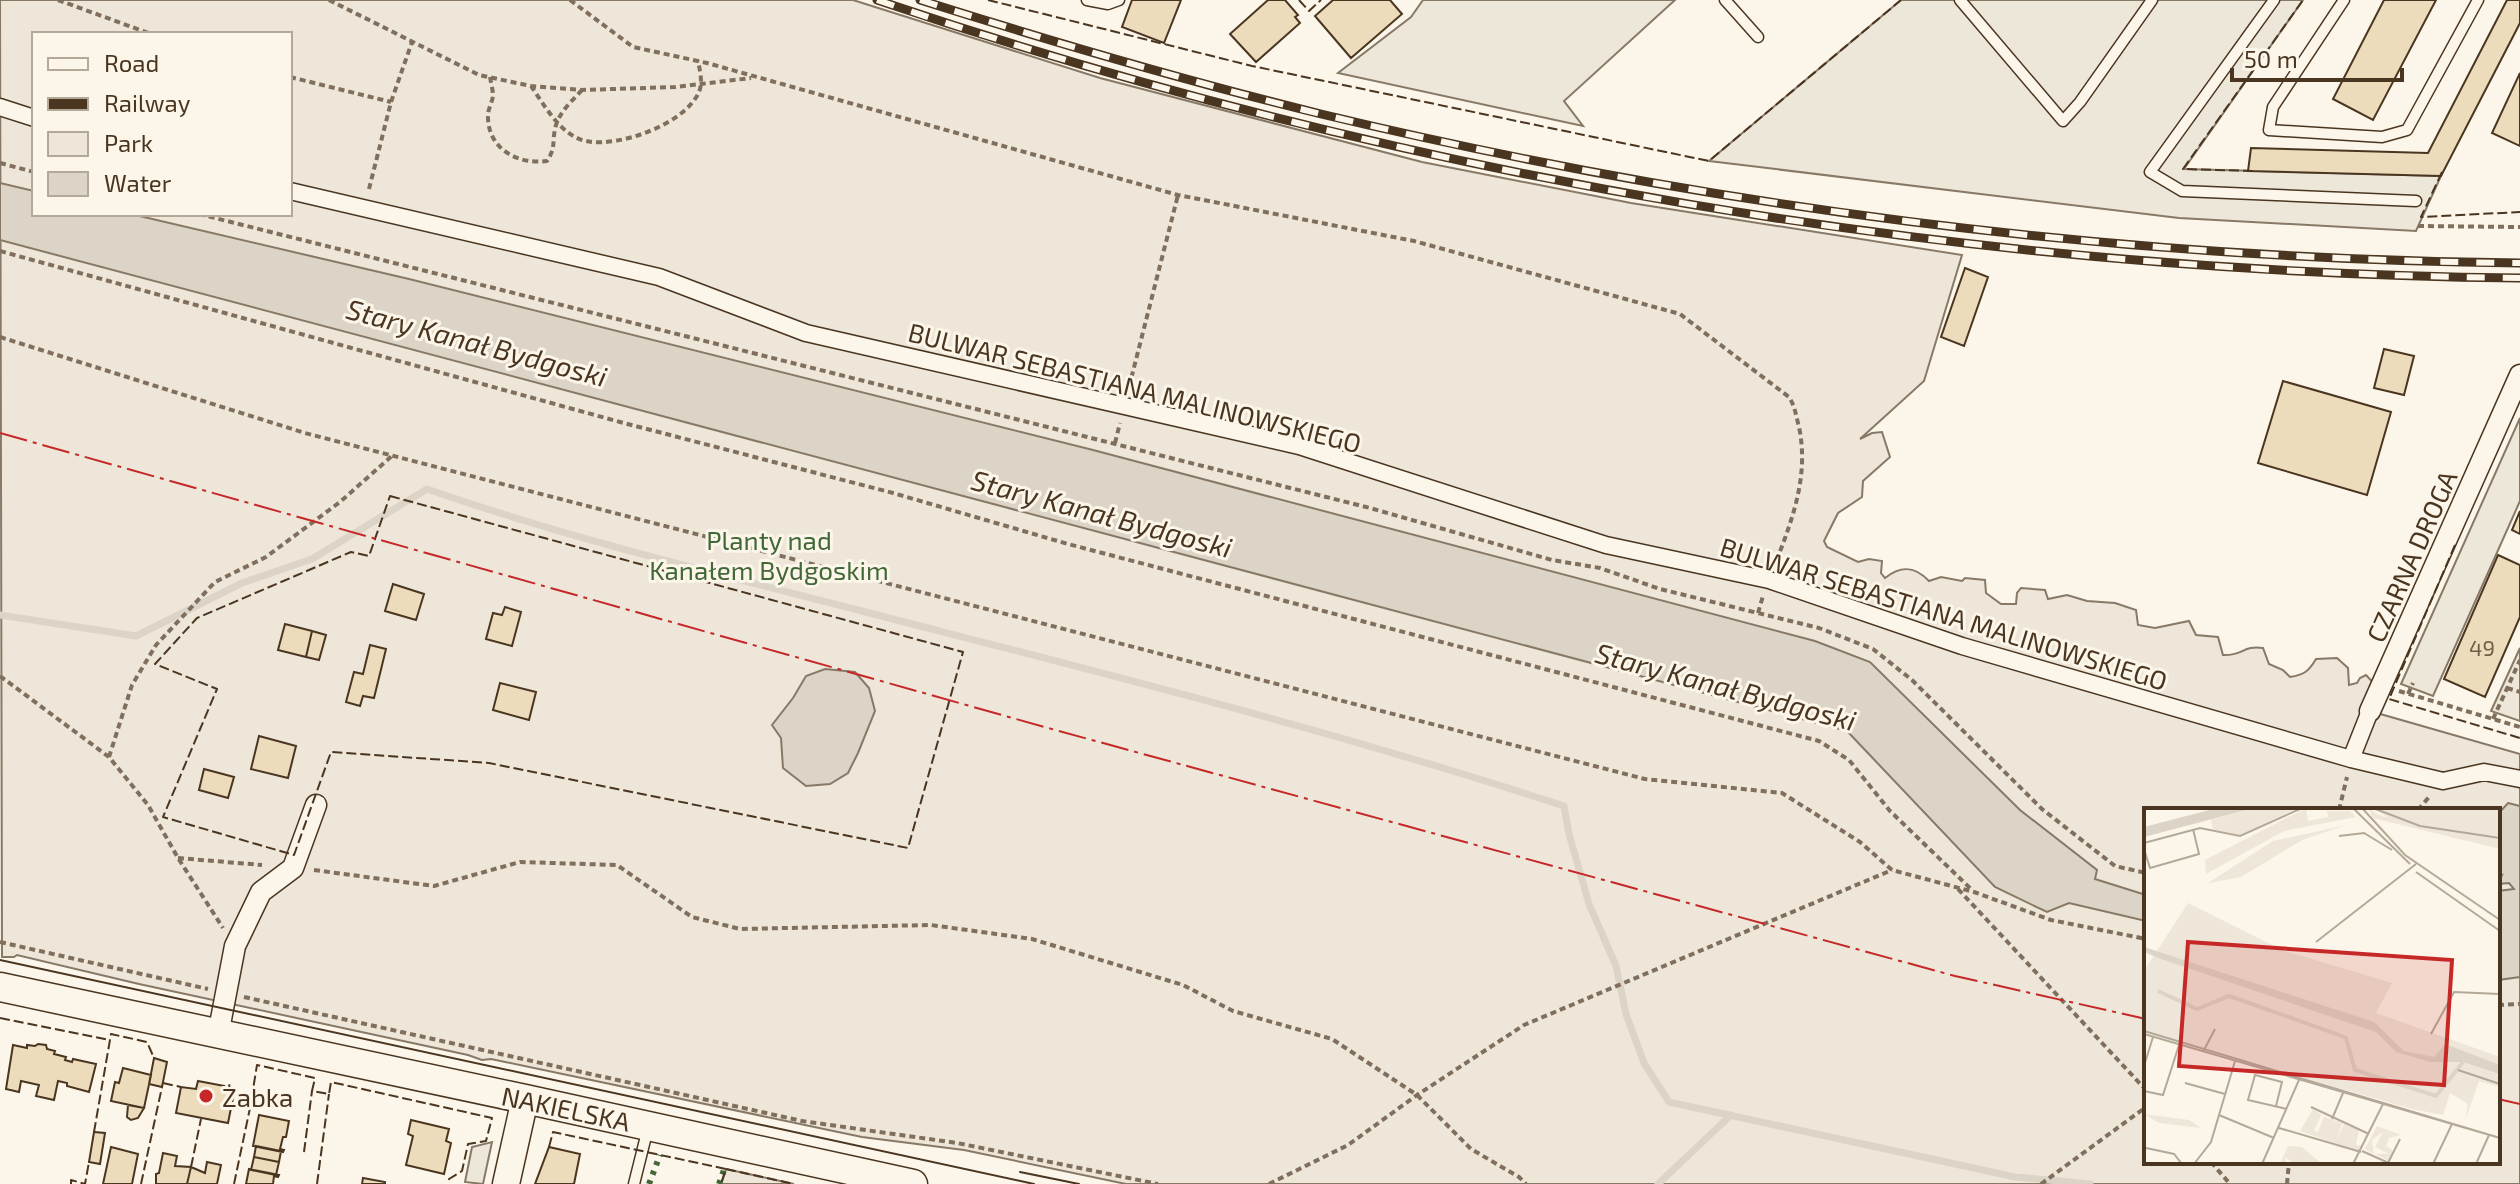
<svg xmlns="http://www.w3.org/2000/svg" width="2520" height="1184" viewBox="0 0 2520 1184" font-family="'Exo 2',sans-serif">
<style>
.green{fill:#ede6d9;stroke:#887966;stroke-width:2;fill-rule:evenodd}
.parking{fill:#ede7d9;stroke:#887966;stroke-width:2}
.water{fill:#dcd4c6;stroke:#887966;stroke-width:2}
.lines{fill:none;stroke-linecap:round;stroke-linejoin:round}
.stream{stroke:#dcd4c6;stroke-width:7}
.building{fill:#ecdcbc;stroke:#4a3520;stroke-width:2}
.service-casing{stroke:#4a3520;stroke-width:13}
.pedestrian-casing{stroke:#4a3520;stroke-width:19}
.minor-casing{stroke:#4a3520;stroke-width:23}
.tertiary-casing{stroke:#4a3520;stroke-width:29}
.secondary-casing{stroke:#4a3520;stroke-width:31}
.path{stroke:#7f6f5c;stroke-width:4;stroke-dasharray:6 4;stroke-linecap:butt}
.service{stroke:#fbf6e9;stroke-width:10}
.pedestrian{stroke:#fbf6e9;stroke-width:16}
.minor{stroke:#fbf6e9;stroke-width:20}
.tertiary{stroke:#fbf6e9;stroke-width:26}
.secondary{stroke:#fbf6e9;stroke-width:28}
.tram{stroke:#4a3520;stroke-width:2}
.rail-casing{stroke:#4a3520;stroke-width:9}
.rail{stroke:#fbf6e9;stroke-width:6;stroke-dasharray:18;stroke-linecap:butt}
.hedge{stroke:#436837;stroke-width:6;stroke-dasharray:4 6;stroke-linecap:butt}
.fence{stroke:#4a3520;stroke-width:2;stroke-dasharray:10 4;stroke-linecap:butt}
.power{stroke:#c62828;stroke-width:2;stroke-dasharray:28 6 4 6;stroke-linecap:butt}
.poi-dot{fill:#c62828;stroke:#fbf6e9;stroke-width:3}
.labels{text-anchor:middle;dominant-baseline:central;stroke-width:6;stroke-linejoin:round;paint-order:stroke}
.number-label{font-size:22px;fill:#725f47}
.street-label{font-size:26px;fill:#4a3520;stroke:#fbf6e9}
.park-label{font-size:26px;fill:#436837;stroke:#fbf6e9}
.poi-label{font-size:26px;fill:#4a3520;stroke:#fbf6e9;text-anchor:start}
.water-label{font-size:28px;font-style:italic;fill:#4a3520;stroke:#fbf6e9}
.inset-river{fill:none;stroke:#dcd4c6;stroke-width:4}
.inset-road{fill:none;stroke:#b4a999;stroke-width:2}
.view{fill:#c62828;fill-opacity:0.15;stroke:#c62828;stroke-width:4}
.inset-edge{fill:none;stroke:#4a3520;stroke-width:4}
</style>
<rect width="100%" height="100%" fill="#fbf6e9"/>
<path class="green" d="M0,0h853l247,78 322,84 209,41 331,52 -38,126 -64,58 12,-6 10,-1 8,25 -27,24 -1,16 -24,16 -14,28 3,6 31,15 11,-3 13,2 -1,12 4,5c16,-13 30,-12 44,3l12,-4 21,4 3,-3 20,2 1,13 15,11h15l1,-11 4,-5 24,2 3,9 19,-4 20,6 28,2 21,7 2,15 17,3 34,-7 7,14 22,2 5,18c20,1 20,-10 40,-7l6,16 14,6 7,7c14,-2 19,-6 26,-18l21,-1 11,10 1,17 8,-2 3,-5 6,-3 13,14 -9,22 150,43v430h-1394l-162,-34 -102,-13 -371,-78 -9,1 -14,-5 -329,-71 -122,-29 -3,2h-12zM34,34h256v180h-256zM2146,810h352v352h-352z
M2520,648v73l-29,-10z
M726,1169l68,15h-73z"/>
<path class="parking" d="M1423,0h252l-111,101 19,25 -245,-53 73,-56z
M1901,0h402l-119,169 257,7 -25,55 -237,-13 -470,-57z
M2520,418v83l-87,195 -32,-12z
M492,1142l-9,42 -18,-2 7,-35z"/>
<path class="water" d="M0,183l34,8v23h97l278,65 684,171 722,191 55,21 150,148 77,60 -2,9 51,16v26l-77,-18 -22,9 -52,-25 -148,-156 -1847,-491z
M825,669l30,3 14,16 6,23 -17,42 -10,20 -18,11 -24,2 -23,-18 -2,-30 -9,-13 21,-27 13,-22z
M2508,803l12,3v171l-22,3v-89l16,-2 -5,-6 -11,1 4,-9 -4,1v-62z"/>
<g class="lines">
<path class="stream" d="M0,615l136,21 106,-53 70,-24 115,-70c141,49 287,84 431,121 236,61 474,120 706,196l5,28 20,70 27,62 10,48 18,49 25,39 346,75 75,7
M1658,1184l73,-69"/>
</g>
<path class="building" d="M1132,0h49l-17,43 -42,-16z
M1268,0h17l13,15 -3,2 5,6 -44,39 -26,-28z
M1333,0h57l12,14 -51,44 -36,-42z
M2384,0h52l-63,120 -40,-21z
M2507,0h13v23l-79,153 -193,-5 3,-23 177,5z
M2520,73v73l-28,-13z
M1965,268l23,9 -24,69 -23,-9z
M2384,349l30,7 -10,39 -30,-7z
M2283,381l108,31 -24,83 -109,-32z
M2520,511v23l-8,-4z
M2498,555l22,10v52l-35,80 -41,-18z
M393,584l31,10 -8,26 -31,-9z
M505,607l16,5 -9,34 -26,-7 7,-26 9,2z
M285,624l27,7 -6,26 -28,-7z
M312,631l14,4 -7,25 -13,-3z
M370,645l16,4 -12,49 -11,-2 -3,10 -14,-4 8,-30 9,2z
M500,683l36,9 -7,28 -36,-10z
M259,736l37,10 -8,32 -37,-9z
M204,769l30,8 -6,21 -29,-8z
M38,1044l8,1 1,4 8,2 -1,3 12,3 -1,3 7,2 1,-3 23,5 -7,28 -22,-6v-3l-9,-2 -4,19 -18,-4 3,-11 -18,-4 -2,11 -13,-3 7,-44 14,3v-3l8,1z
M154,1058l13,4 -5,25 -13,-3z
M123,1068l28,7 -7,33 -33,-7 4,-19 4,1z
M198,1081l37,7 -7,35 -52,-10 5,-26 15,2z
M128,1105l16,3 -6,10 -7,2 -4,-3z
M259,1115l30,6 -3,16h-3l-3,12 4,1 -1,2 -30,-6z
M411,1120l38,9 -3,12 5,2 -7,31 -38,-9 7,-29 -5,-2z
M94,1132l11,1 -5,31 -11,-2z
M256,1146l25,5 -2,11 -25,-5z
M111,1147l27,7 -6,30h-29z
M549,1147l31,7 -6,30h-39z
M163,1153l14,3 -2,10 16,1 -4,17h-31v-10l3,-1z
M254,1157l25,5 -3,13 -25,-5z
M207,1162l14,3 -4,19h-30l4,-17 14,6z
M249,1169l30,6 -1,2 -4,-1 -1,8h-27z
M363,1178l22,4v2h-23z"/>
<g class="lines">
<defs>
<path id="service" d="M1087,0l21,4 11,-4
M1725,0l33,37
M1960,0l103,121 17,-19 72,-102
M2274,0l-124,172 32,19 234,10
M2344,0l-71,107 -4,23 113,7 25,-7 71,-130
M634,1184l14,-56"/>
<path id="pedestrian" d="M0,107l34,11
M290,191l369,86 147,56 493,113 307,99 163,35 193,66 389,113 92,22 41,-9 36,7
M2351,759l19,-48"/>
<path id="minor" d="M2370,711l150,-336
M218,1035l17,-89 26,-54 32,-24 23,-63"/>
<path id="tertiary" d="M506,1184l19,-85"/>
<path id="secondary" d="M0,987l525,112 388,85"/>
</defs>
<use href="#service" class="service-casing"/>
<use href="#pedestrian" class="pedestrian-casing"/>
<use href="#minor" class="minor-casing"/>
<use href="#tertiary" class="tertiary-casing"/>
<use href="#secondary" class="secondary-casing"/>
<path class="path" d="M58,0l93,34
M329,0l150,75 52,11 51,4 93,-3 76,-9
M570,0l63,47 74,16 471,132 236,46 266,73 109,83c6,9 7,19 10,30 10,48 -6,91 -23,135
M290,77l101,25
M490,77c1,6 3,13 3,19 -1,7 -5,13 -5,19 -1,34 30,50 59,46 9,-14 5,-17 8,-32 3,-16 17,-28 27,-39
M531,86c14,20 30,50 55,55 33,7 99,-17 113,-49 4,-10 1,-21 -1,-31
M0,163l34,9
M369,189l22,-87 21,-60
M199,214l1171,294 182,52 48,8 60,21 159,39 54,21 39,31 130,129 73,57 31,7
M2418,226l102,1
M0,251l620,171 273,71 175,51 751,197 30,19 41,51 81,78
M0,337l305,96 1340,346 137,14 78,49 32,28 82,22 77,28 95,19
M1129,387l49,-192
M1115,443l5,-20
M1758,613l5,-17
M0,676l109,81 39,48 30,53 45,70
M2507,688l13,4
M2399,691l121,36
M2408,694l5,-11
M2493,719l27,-59
M109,757l23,-72 24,-40 59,-63 51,-25 74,-55 53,-47
M2339,810l8,-33
M2418,810l11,-13
M178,858l84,7
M314,870l120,16 86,-24 97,3 75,52 48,12 191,-4 101,14 151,46 50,26 99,28 85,56 54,54 48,28 7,7
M1958,889l188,201
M0,942l208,47
M244,997l558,124 155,22 201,41
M2498,1005l22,-1
M2211,1162l19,22
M1269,1184l79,-39 69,-50 107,-70 368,-155
M2041,1184l105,-77
M2287,1184l2,-22"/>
<use href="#service" class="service"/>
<use href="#pedestrian" class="pedestrian"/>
<use href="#minor" class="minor"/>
<use href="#tertiary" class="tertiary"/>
<use href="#secondary" class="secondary"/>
<path class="tram" d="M0,960l1034,224
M1020,1172l59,12"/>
<defs>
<path id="rail" d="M877,0c528,179 1086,272 1643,278
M920,0c133,42 266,81 401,114 393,94 795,145 1199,149"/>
</defs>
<use href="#rail" class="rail-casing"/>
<use href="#rail" class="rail"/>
<path class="hedge" d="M649,1184l11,-29
M719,1184l5,-14"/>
<path class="fence" d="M988,0l264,66 457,95 192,-161
M1299,0l10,11 12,-11
M2253,171l-70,-2 120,-169
M2442,172l-21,45 99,-5
M390,496l573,156 -55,196 -419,-85 -158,-11 -37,103 -131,-38 54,-128 -62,-25 42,-46 154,-66 18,4z
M2455,545l-66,154 131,39
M0,1018l110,22
M163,1083l18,4
M231,1105l19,3 7,-43 58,13 -3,13 17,3 2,-12 161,36 -6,23 -18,3 -6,27 -13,8 -1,5
M94,1132l17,-98 36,8 7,16
M549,1147l4,-15 173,37 -5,15
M304,1152l8,-61
M191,1167l10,-48
M726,1169l68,15
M71,1184v-4l14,4 4,-22
M141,1184l21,-97
M234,1184l16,-76
M317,1184l12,-90"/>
<path class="power" d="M0,433l1048,295 907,248 191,43
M2498,1099l22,5"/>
</g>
<circle class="poi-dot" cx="206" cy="1096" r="8"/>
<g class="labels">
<g class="number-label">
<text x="2482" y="647">49</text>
</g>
<g class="street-label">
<text transform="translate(1135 387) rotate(14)">BULWAR SEBASTIANA MALINOWSKIEGO</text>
<text transform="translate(2411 556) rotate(-66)">CZARNA DROGA</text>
<text transform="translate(1944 613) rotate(17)">BULWAR SEBASTIANA MALINOWSKIEGO</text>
<text transform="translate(566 1108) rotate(12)">NAKIELSKA</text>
</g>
<g class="park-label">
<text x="769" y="539">Planty nad<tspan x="769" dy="30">Kanałem Bydgoskim</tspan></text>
</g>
<g class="poi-label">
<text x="222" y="1096">Żabka</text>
</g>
<g class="water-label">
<text transform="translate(477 342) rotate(15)">Stary Kanał Bydgoski</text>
<text transform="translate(1102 513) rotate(15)">Stary Kanał Bydgoski</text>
<text transform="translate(1726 686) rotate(15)">Stary Kanał Bydgoski</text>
</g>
</g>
<g transform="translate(2144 808)">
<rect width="356" height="356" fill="#fbf6e9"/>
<path d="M110,0h44l-59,27 -26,-6 -2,-9zM162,0l2,13 20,-4 -1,-6h23l6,6 -72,14 -78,43 -1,-14zM224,0l11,7 9,3 -13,-10h125v41l-127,-31zM202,17l-44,15 -61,37 -33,6 65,-42zM44,95l94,47 110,33 -16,30 124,44v30l-21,-6 -14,40 3,-17 -18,-11 -7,22 -31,-6 -268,-77v-61zM169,301l8,6 -7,16 4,1 6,-15 18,6 -5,16 7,-15 15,6 -3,15 5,1 6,-10 -7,16 -60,-21zM0,306l45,6 12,8 -42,-5zM233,318l24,9 -12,3 -3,8 7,5 -4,10 -14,-7h14l-14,-7 8,-15 -11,8 2,14 -9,-5zM144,338l14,1 20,17h-27l-10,-7 1,7h-6z" fill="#ede6d9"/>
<path d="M73,0h37l-110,29v-10zM0,139l230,75 30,29 30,6 11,-13 55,21v9l-37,-12h-33l-34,-10 -20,-20 -212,-72 -20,-8z" fill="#dcd4c6"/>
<path class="inset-river" d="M14,183l39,18 32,-13 105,37 12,5 9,32 81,26 27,-34"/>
<path class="inset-road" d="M209,0l57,56M218,0l43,47 95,65M229,0l47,18 80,12M195,28l25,-3 28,17M0,35l56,-15 40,8 62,-28M0,41l6,19 49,-14 -6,-25M272,64l84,59M172,134l100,-78M0,223l356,107M0,226l356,104M287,226l23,-42 46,2M59,244l12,-23M0,258l9,-29M314,262l42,14M41,275l40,11M0,283l19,4 16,-50M132,298l6,-24 -27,-7 -7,25 39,9M167,299l58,27M75,307l55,23M188,311l11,-26M135,320l82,24M2,340l28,6 8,10M218,343l29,13M244,355l12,-24M50,356l17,-22 24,-81M118,356l37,-84M209,356l30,-60M289,356l19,-40M332,356l13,-29"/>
<path class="view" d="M44,134l264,18 -8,125 -265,-19z"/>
<rect width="356" height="356" class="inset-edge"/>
</g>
<rect x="32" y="32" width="260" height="184" fill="#fbf6e9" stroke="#b4a999" stroke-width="2"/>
<rect x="48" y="58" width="40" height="12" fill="#fbf6e9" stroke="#b4a999" stroke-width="2"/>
<text x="104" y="72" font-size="24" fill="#4a3520">Road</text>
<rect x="48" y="98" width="40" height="12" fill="#4a3520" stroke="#b4a999" stroke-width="2"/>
<text x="104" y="112" font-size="24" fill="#4a3520">Railway</text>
<rect x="48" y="132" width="40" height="24" fill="#ede6d9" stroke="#b4a999" stroke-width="2"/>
<text x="104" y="152" font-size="24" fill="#4a3520">Park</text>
<rect x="48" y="172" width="40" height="24" fill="#dcd4c6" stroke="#b4a999" stroke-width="2"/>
<text x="104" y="192" font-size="24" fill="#4a3520">Water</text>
<path d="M2232 68v12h170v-12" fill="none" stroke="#4a3520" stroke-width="4"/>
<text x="2244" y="68" font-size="24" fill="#4a3520" stroke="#fbf6e9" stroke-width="6" paint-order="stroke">50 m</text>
</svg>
